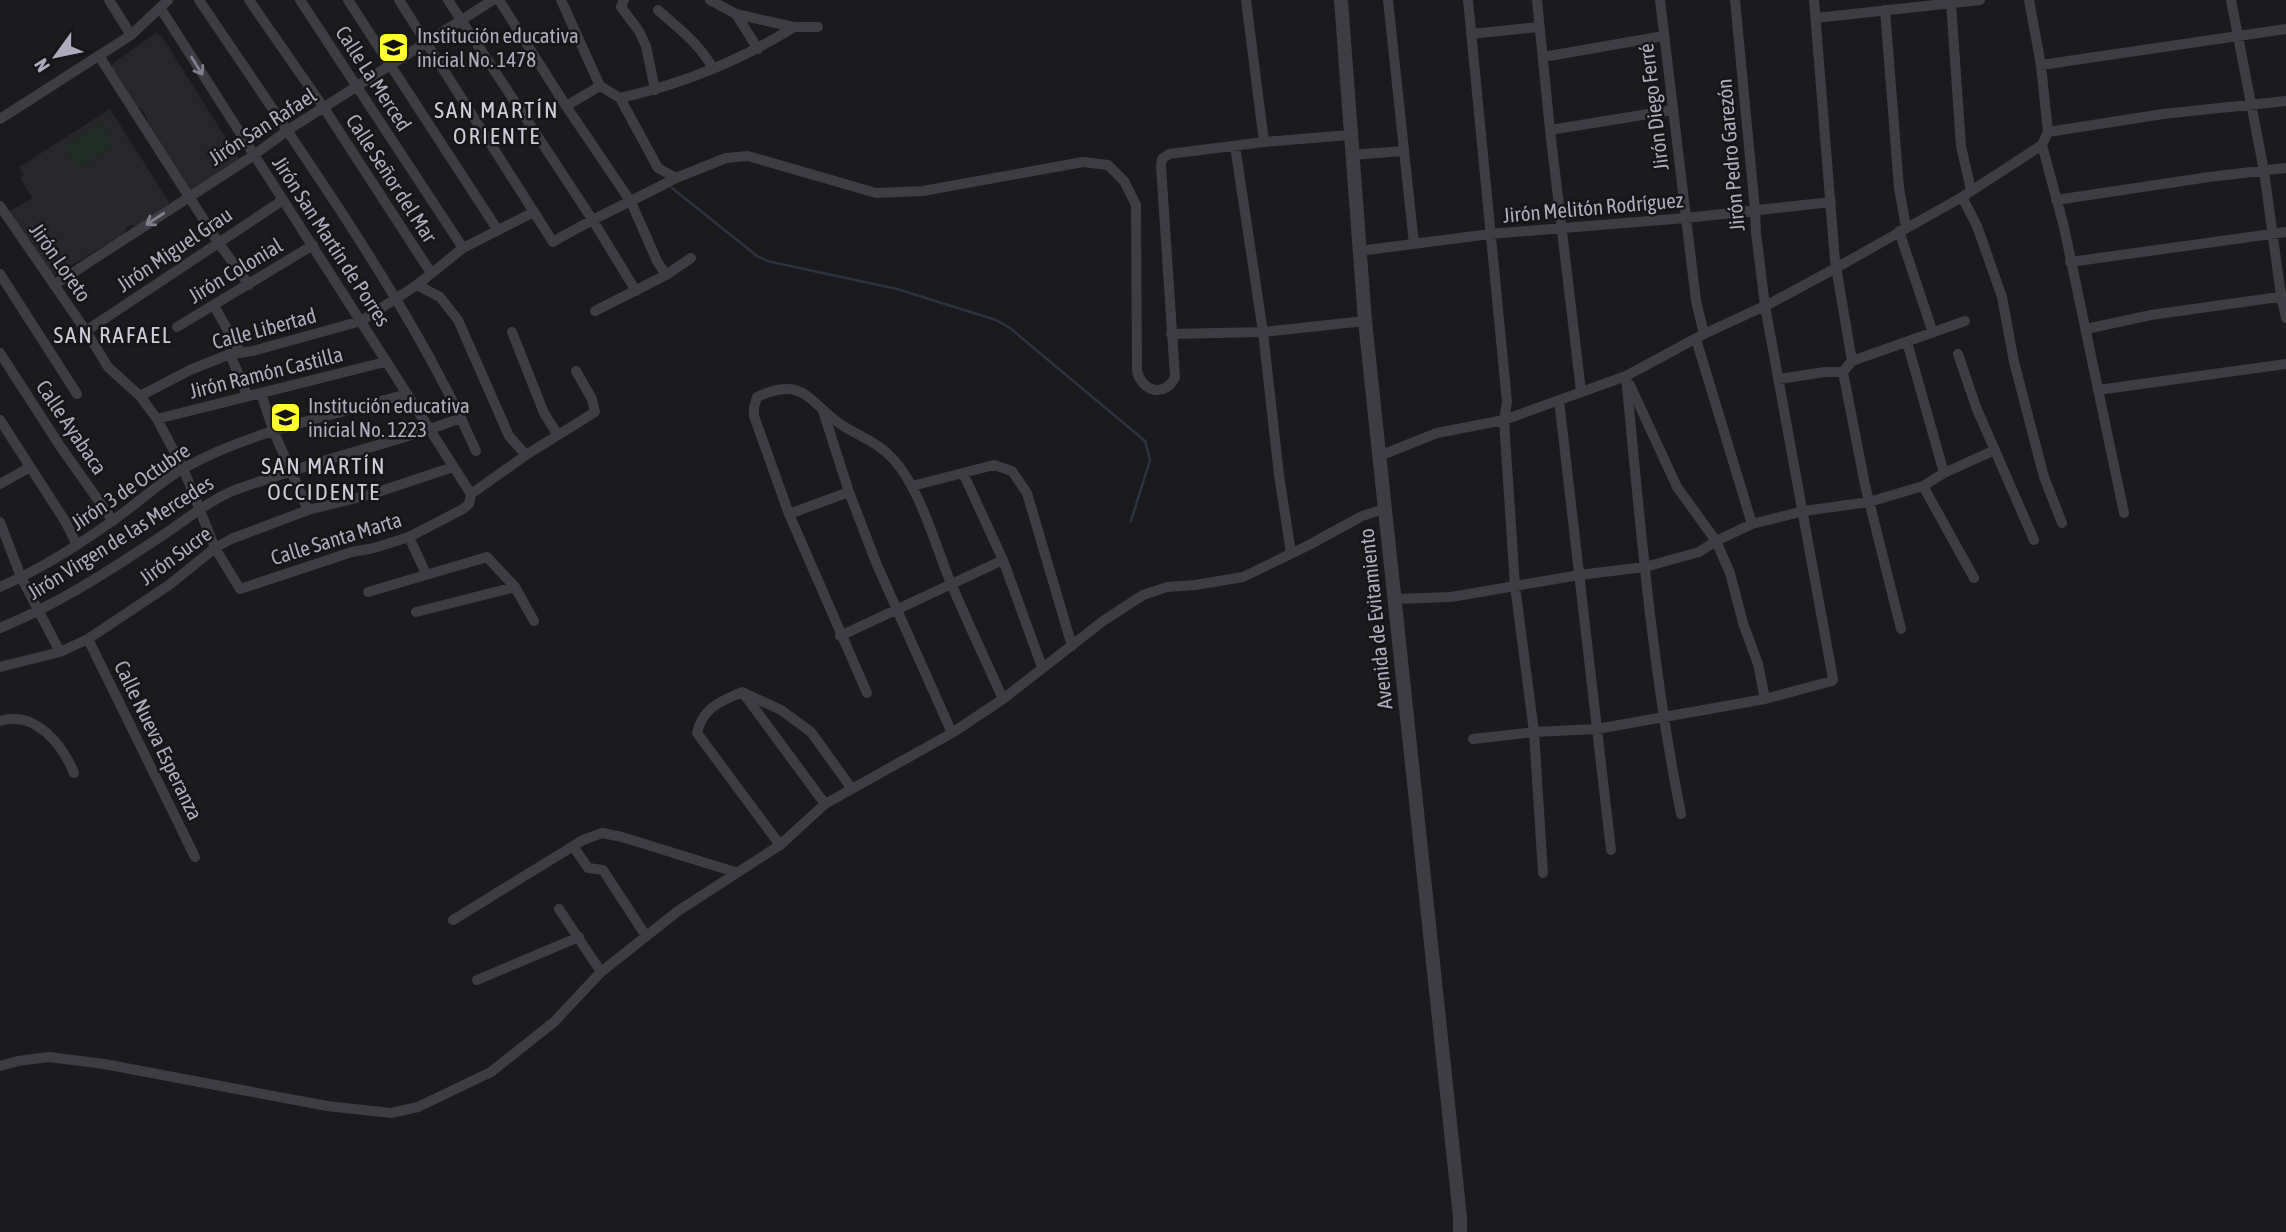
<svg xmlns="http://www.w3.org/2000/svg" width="2286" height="1232" viewBox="0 0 2286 1232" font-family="'Asap Condensed',sans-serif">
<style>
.built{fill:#27262a}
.garden{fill:#212b26}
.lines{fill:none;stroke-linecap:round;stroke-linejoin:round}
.stream{stroke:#2e3342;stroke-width:2.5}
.minor{stroke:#3e3d44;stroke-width:10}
.tertiary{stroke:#3e3d44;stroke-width:14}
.oneway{stroke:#80808d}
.labels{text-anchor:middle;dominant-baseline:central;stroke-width:5;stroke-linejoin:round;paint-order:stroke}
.poi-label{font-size:21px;fill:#acacbd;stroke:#161518;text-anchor:start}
.street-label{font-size:21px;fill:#acacbd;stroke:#161518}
.neighbourhood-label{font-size:23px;letter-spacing:2px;fill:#cecdd9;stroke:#161518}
</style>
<rect width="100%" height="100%" fill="#1b1a1d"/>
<path class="built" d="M156,33l5,2 78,124 -50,33 -43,-67 2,-6 -7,-11h-5l-25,-39 2,-6z
M110,109l59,93 -1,4 -30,20 -7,-1 -4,2 -3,7 -74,44 -45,-64 27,-16 -12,-20 4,-3 -5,-8z"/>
<path class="garden" d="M100,123l15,23 -37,24 -15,-23z"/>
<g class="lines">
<path class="stream" d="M672,188l85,68 10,5 130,28 99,31 14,8 135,113 5,19 -19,61"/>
<path class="minor" d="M109,0l22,35
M199,0c48,71 96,141 143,213 49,76 97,154 134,238
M249,0l75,108 107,165
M300,0l163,248
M348,0l149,229
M399,0l154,242c40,-24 82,-42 123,-64
M448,0l144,219 44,72
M499,0l67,106 65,96 26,59 9,14
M561,0l39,86 20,12 38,70 18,10 50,-20 22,-2 128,37 47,-2 160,-29 25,3 16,16 12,24 1,166c5,21 28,27 38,6l-14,-211 1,-7 7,-5 95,-12 86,-7
M624,0l-3,7 18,24 7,15 9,44
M710,0l26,14 58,13h24
M1246,0l18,142
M1388,0l26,244
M1468,0l39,402 -3,18 11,166 19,146 9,141
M1537,0l13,130 31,261
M1660,0l36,301 8,33
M1814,0l21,261 17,100 -9,11 22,113 36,144
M2231,0l33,171 17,125 5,22
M1951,3l10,143 10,44
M161,9l310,485
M658,10c21,19 42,34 55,59
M1885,10l14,178 7,39
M736,14l22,35
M1816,18l164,-18
M1471,34l68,-7
M99,56l119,186 31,43
M1543,57l121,-21
M2041,65l245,-36
M620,98c63,-14 120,-37 174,-71
M566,106l34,-20
M0,119l131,-84 37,-35
M1550,130l123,-20
M2048,132l115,-18 123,-13
M2042,145l22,82 60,286
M1235,146l28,186 16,143 12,78
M1351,155l53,-4
M1962,197l15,29 25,71 12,65 30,115 18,46
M2056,200l153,-23 77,-9
M0,206l86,125 22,36 32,29 17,23 26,49 32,80 25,41 112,-37 22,-4 35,-11 54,-28 6,-5 2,-10
M1899,231l34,102
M1359,251l131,-17 196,-16 145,-16
M2070,262l216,-30
M0,274l77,120
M54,285l200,-130 34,-25 205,-130
M417,285l23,12 18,23 51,116 17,19
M214,306l27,47
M595,311l71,-36 25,-17
M177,327l136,-82
M2086,329l65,-14 135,-19
M86,331l197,-131
M512,332l32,81 14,22
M1171,334l92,-2 102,-11
M1696,339l56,185
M1907,342l37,131
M0,353l60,93 53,75
M230,354l17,41
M1958,354l18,53 58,133
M1852,361l113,-40
M1626,376c14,146 26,294 55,438
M1779,379l46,-7h18
M1630,385l47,102 39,54 14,32 13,50 15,41 7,35
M2098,390l188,-26
M261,393l12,37 35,80
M140,396l50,-26 40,-16 23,-3 108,-30 56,-36 46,-37 71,-36
M1559,400l52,450
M823,411l26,81 28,73 75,168
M157,419l228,-57
M0,420l65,101 12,24
M1379,456l58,-23 67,-13 122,-44 78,-42 67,-31 65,-35 126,-71 80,-52 6,-13 -7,-67 -12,-65
M963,473l40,87 39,107
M0,484l30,-17
M912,486l82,-21 18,6 15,22 45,153
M1923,486l21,-13 51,-23
M471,494l55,-39 69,-43 -3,-13 -16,-28
M789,514l60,-22
M0,522l21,55 39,75
M409,537l17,37
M0,587c41,-18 79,-42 115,-68 23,-16 45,-37 69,-51 66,-37 150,-53 223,-74
M368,592l119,-35 28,30 19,34
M1394,599l57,-2 128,-22 66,-8 54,-15 17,-11 36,-17 52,-13 65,-9 54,-16 51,92
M416,612l99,-25
M0,628c56,-23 106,-55 157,-89 24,-15 45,-34 71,-46 13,-6 27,-10 40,-14 64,-23 130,-37 193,-61
M840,636l163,-76
M88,639l107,218
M0,667l60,-15 28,-13 81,-54 46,-37 16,-9 77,-29 64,-16 81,-27
M867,693l-78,-179 -35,-98v-9l3,-10c43,-20 49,0 79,24 20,15 39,18 58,39 26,29 41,84 56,121 17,40 35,78 53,118
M744,694l81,110
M0,721c35,-11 62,23 74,52
M1473,739l61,-7 63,-3 168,-30 67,-18 1,-2 -68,-373 -9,-73 -1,-23 -20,-210
M780,845l-83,-112c6,-26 23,-31 45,-41l39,18 30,22 41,57
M573,846l15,22 15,2 43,66
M559,909l42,63
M453,920l130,-80 19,-7 20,4 113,35
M477,980l102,-43
M0,1066l18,-5 31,-4 55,7 223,42 64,7 27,-6 73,-35 63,-50 47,-50 77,-61 102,-66 45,-41 127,-71 51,-34 100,-78 40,-26 24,-8 28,-2 48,-8 66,-32 53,-29 22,-7"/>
<path class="tertiary" d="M1341,0l24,321 95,896v15"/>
</g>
<defs><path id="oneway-shaft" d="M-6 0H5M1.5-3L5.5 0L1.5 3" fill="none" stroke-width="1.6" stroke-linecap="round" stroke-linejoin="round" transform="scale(1.75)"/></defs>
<g class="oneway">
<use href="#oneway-shaft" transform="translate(197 66) rotate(58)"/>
<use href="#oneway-shaft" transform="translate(155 219) rotate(147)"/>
</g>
<defs>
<symbol id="school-square" viewBox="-11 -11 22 22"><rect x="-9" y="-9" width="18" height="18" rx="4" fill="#ffff30" stroke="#161518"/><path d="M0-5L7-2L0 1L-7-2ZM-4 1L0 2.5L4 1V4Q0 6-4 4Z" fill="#111"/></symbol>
</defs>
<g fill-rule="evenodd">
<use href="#school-square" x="376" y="30" width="35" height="35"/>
<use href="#school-square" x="268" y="400" width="35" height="35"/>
</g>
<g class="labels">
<g class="poi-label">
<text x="417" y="35">Institución educativa<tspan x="417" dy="24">inicial No. 1478</tspan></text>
<text x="308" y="405">Institución educativa<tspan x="308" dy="24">inicial No. 1223</tspan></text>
</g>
<g class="street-label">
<text transform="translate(374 78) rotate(57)">Calle La Merced</text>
<text transform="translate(1653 107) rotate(-97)">Jirón Diego Ferré</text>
<text transform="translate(262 126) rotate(-33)">Jirón San Rafael</text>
<text transform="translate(1730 155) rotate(-95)">Jirón Pedro Garezón</text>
<text transform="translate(392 178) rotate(57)">Calle Señor del Mar</text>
<text transform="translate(1593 207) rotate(-5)">Jirón Melitón Rodríguez</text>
<text transform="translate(332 241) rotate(57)">Jirón San Martín de Porres</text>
<text transform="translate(174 249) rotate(-34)">Jirón Miguel Grau</text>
<text transform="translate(61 262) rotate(55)">Jirón Loreto</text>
<text transform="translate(235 270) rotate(-31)">Jirón Colonial</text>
<text transform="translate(264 328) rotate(-15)">Calle Libertad</text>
<text transform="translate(266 372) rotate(-14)">Jirón Ramón Castilla</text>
<text transform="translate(72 427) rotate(56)">Calle Ayabaca</text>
<text transform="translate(130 486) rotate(-34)">Jirón 3 de Octubre</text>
<text transform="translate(120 537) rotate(-32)">Jirón Virgen de las Mercedes</text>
<text transform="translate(336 538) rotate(-17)">Calle Santa Marta</text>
<text transform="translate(175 555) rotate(-36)">Jirón Sucre</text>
<text transform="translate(1375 619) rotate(-96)">Avenida de Evitamiento</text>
<text transform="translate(159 740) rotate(64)">Calle Nueva Esperanza</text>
</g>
<g class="neighbourhood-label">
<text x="497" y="110">SAN MARTÍN<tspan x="497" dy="26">ORIENTE</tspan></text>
<text x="113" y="335">SAN RAFAEL</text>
<text x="324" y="466">SAN MARTÍN<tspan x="324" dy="26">OCCIDENTE</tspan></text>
</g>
</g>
<g transform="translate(56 56) rotate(237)" stroke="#161518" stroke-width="5" paint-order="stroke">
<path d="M0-5L12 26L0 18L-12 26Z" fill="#acacbd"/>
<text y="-10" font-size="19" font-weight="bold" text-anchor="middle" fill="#acacbd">N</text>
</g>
</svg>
